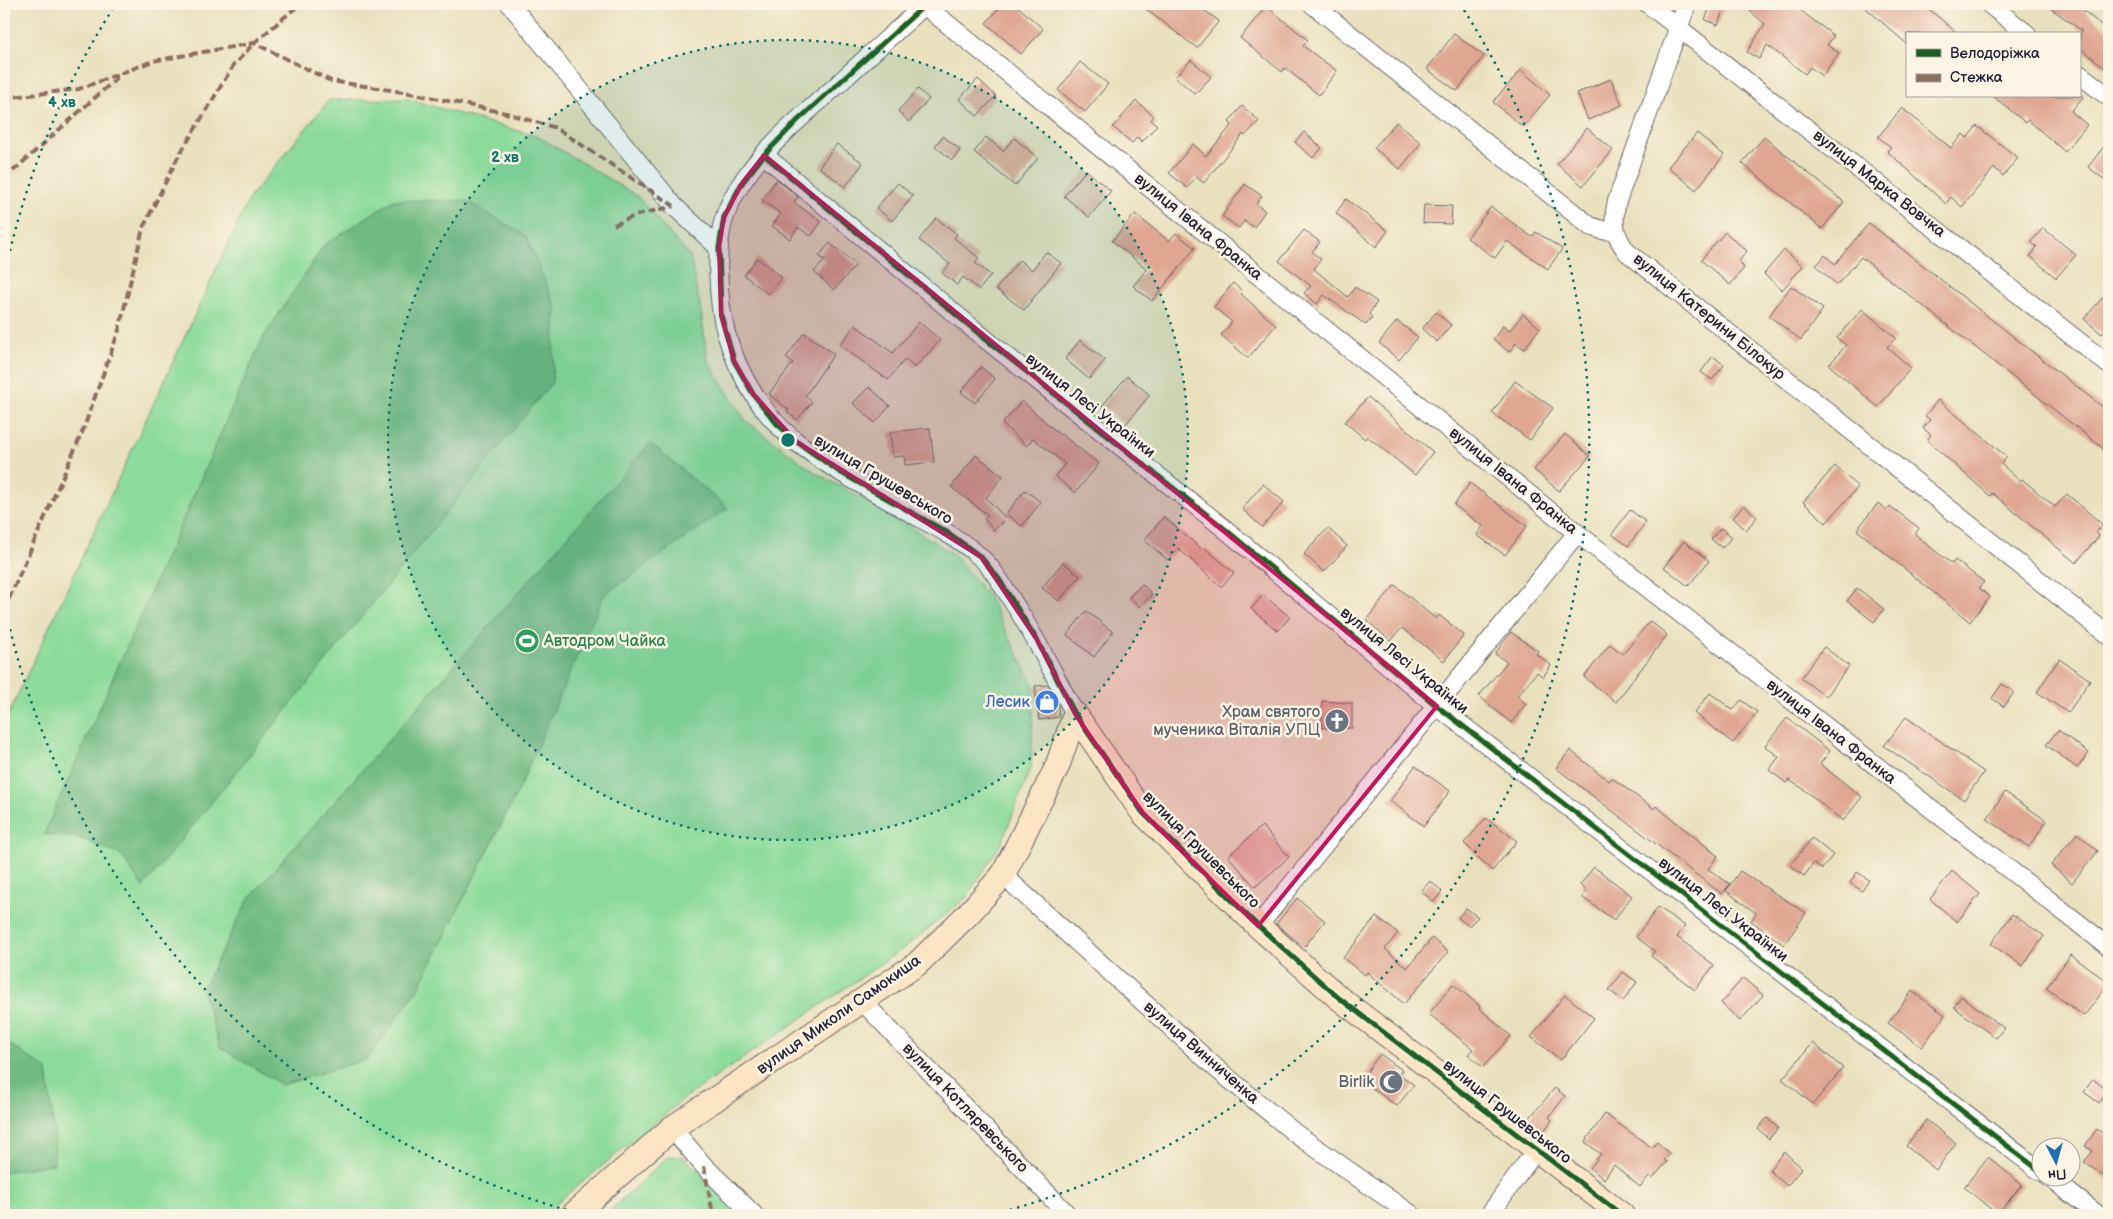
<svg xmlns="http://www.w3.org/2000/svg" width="2113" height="1219" viewBox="0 0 2113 1219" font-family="'Balsamiq Sans',sans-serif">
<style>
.green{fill:#8cdb9a;stroke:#577e6a}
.forest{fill:#71bb82;stroke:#4a6e5e}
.building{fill:#dfa691}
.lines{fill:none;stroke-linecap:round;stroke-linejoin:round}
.street-casing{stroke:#686568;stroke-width:20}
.secondary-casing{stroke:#686568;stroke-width:26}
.street{stroke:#fff;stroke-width:18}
.secondary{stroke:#fce5c4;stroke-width:24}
.quiet{stroke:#8d6e63;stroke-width:4;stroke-dasharray:8 4;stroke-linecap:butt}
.cycleway-casing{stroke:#fcf5e5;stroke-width:8}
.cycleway{stroke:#1b5e20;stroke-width:5}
.marked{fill:#c2185b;fill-opacity:0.2;stroke:#c2185b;stroke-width:4;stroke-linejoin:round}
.ring{fill:none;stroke:#0f766e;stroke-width:2.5;stroke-dasharray:2.5 5}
.labels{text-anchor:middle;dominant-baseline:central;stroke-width:5;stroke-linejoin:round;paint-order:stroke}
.street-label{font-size:16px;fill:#22223b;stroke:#fcf5e5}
.leisure-label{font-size:16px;fill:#27864d;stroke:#fcf5e5;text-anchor:start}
.shop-label{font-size:16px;fill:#366cbe;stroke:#fcf5e5;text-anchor:end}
.worship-label{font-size:16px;fill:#5b616d;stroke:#fcf5e5;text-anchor:end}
.centre{fill:#0f766e;stroke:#fcf5e5;stroke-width:2.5}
.ring-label{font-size:15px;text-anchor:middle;font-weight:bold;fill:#0f766e;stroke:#fcf5e5;stroke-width:5;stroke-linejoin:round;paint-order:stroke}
</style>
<rect width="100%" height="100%" fill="#fcf5e5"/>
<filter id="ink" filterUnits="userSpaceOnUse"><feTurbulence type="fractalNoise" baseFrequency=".02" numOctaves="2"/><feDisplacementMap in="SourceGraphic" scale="10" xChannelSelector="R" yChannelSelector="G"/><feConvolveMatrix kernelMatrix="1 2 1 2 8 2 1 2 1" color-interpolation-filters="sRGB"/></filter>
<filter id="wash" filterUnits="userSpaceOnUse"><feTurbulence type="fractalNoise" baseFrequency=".0096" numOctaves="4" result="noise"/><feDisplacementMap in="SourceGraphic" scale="20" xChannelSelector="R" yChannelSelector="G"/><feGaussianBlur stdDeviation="1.12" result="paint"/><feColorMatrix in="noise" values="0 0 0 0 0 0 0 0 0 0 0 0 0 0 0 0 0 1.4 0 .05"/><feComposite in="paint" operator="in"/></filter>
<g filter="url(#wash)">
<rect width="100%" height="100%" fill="#e9e1bd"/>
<path class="green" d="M408,99l131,38 98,59 53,61 10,49 8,55 37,59 71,53 79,44 58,37 35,42 46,90 -3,81 -29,75 -36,56 -62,50 -219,150 -143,117h-538v-491l246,-527 79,-97z
M669,1156l15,1 60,58h-139z"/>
<path class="forest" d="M394,200l73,1 59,35 30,72 -4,74 -409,505 -22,-32 -42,-17 -35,-4 219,-496 61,-93z
M650,443l78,65 -124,87 -88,200 -98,194 -51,70 -85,26 -62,-38 -18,-57 46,-90z
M4,1044l7,1 36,25 8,69 -1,25 -50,8z"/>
<g id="blocks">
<path class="building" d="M1003,4h12l28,25 -22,25 -35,-31z
M1139,4h69l-4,6 15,11 -22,27z
M1711,4h14l-7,21 -13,-5z
M1742,4h50l42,32 -7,9 12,8 -17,23 -12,-9 -5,7 -38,-29 -8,14 -12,-7 18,-28z
M1861,4h62l35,30h-51v10z
M2045,4h30l34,27v40l-30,-24 2,-17z
M1266,6l42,34 -5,6 34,25 -18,24 -34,-27 -3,4 -42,-34z
M1454,34l30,22 -27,35 -30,-22z
M1191,60l20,17 -16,17 -20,-17z
M1080,62l28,22 -23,28 -27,-22z
M1521,70l29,25 -27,32 -30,-25z
M978,79l18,17 -19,20 -18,-17z
M1611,79l11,26 -34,15 -11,-27z
M918,89l11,10 -20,23 -11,-11z
M1993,96h91l-13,15 16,14 -22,27 -37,-32 -2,3z
M1136,101l18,15 -3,4 6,5 -15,17 -5,-5 -5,6 -19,-16z
M1242,106l17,15 -14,15 -2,-2 -39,49 -8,-6 -9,11 -18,-15 24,-29 13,12 26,-31 -3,-3z
M1902,108l49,40 12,-14 4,4 10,-12 41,32 -15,18 -9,-8 -32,39 -11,-10 -5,7 -59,-53 4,-4 -13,-10z
M1396,122l25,21 -21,26 -26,-21z
M1587,128l26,22 -30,36 -26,-22z
M1304,132l18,16 -9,10 -18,-16z
M1697,133l27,22 -28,35 -28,-23z
M943,136l17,14 -8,10 -17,-14z
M986,137l17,14 11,-13 24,20 -23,28 -41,-34z
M1764,137l80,65 -22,27 -80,-66z
M2109,140v43l-21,-16z
M837,144l26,19 -18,24 -26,-20z
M1086,170l25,21 -22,26 -25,-21z
M777,179l21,18 -4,5 27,20 -10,14 -13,-9 -8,12 -18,-13 9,-12 -19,-14z
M898,183l15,13 -21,25 -16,-13z
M1245,184l17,12 -6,8 9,7 -11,16 -10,-6 -5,7 -17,-12z
M1346,199l42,32 -12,16 -40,-34z
M1424,205l28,1 -1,18 -28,-1z
M1491,207l41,30 4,-5 26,17 -14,20 -41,-28 -12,17 -28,-20z
M1135,214l34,27 7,-8 19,15 -43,53 -19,-15 14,-17 -35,-28z
M936,218l21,16 -3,4 25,20 -4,5 16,12 -12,15 -16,-13 -6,8 -15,-12 8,-9 -31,-24z
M1869,223l240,189v41l-248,-196 -24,28 -21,-19 9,-11 10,9z
M2043,228l33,27 -20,23 -26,-22 7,-9 -6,-5z
M1304,230l16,12 -8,10 9,7 -7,10 34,28 7,-10 22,15 -8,12 3,3 -6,8 -42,-30 -7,9 -13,-11 7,-7 -32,-25z
M1725,232l22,19 -8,10 5,7 -14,17 -29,-25z
M830,243l26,22 -22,25 -20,-18 11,-12 -6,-4z
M1784,250l19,16 -21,24 -18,-16z
M1046,252l15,11 -37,47 -28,-21 23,-29 13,10z
M757,258l25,19 -14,17 -24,-19z
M1233,283l10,9 -2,2 35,31 -28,33 -27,-23 11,-13 -18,-15z
M1791,286l32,23 -22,31 -32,-24z
M2109,290v35l-7,9 -18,-15z
M1862,309l34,29 -9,9 24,21 -33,39 -49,-42 17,-20 -9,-7z
M1436,312l15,13 -14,17 -15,-13z
M1523,314l17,14 -16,21 -8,-6 -7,9 -16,-13 10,-13 6,5z
M1397,321l21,16 -19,23 -20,-17z
M919,322l21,18 -25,28 -10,-9 -17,21 -48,-35 15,-20 38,28z
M804,333l30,21 -29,42 7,6 -15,18 -10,-8 2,-2 -20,-16 24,-31 -7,-5z
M1080,340l25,20 -16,19 -24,-20z
M1713,356l11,9 -12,15 -11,-8z
M981,367l14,12 -20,24 -14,-11z
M1127,376l23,19 -25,30 -23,-19z
M1515,381l38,27 -23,32 -38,-27z
M869,387l21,19 -15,17 -22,-20z
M1368,397l65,55 -18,23 -48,-39 -2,3 -20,-17z
M1938,400l69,57 -6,7 19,17 2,-2 33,28 12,-13 36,31 -8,8 4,3 -23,27 -84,-70 -2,3 -63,-56 4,-5 -8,-7 7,-8 -5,-4z
M1022,401l38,34 1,-1 38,30 -24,29 -20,-17 10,-12 -32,-26 -6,8 -25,-22z
M930,428l4,34 -29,3 -1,-9 -11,1 -3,-25z
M1565,434l25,22 -31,35 -25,-21z
M976,455l27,21 -17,22 20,20 -12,12 -10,-11 4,-4 -37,-28z
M1835,466l23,21 -32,36 -23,-21z
M1470,483l57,43 -22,29 -28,-20 6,-9 -29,-21z
M1263,484l21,18 -22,25 -20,-18z
M1025,490l16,12 -19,24 -16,-12z
M1878,503l9,7 3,-4 29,22 -4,6 10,9 27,21 3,-4 29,22 -5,6 11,9 -20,25 -113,-92z
M1744,505l13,12 -11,13 -13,-12z
M1630,510l16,12 -18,24 -16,-12z
M1164,517l39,33 2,-2 29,25 -13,14 -43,-39 -10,12 -24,-20z
M1328,528l19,18 -23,26 -20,-18z
M1721,528l11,9 -10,11 -11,-9z
M1684,541l25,20 -21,25 -24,-19z
M1063,562l17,14 -21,25 -17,-13z
M1142,584l10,10 -12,13 -11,-10z
M1395,585l41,34 3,-4 25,20 -20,26 -42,-33 -11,13 -25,-21z
M1857,588l27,21 -10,13 -27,-21z
M1263,595l27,22 -12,14 -27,-22z
M1086,611l27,21 -19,25 -27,-22z
M1650,621l17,14 -51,67 -32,-25 26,-33 13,10z
M1511,632l27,19 -2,3 15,11 -8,12 -6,-5 -20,24 9,8 -15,19 -32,-27 28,-34 -12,-8z
M1824,647l25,19 -23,31 -25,-19z
M2059,659l31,21 -22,33 -31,-21z
M2002,684l12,8 -10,15 -12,-9z
M1048,685l10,19 1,13 -20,3 -4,-34z
M1710,693l23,17 8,-10 16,12 -24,31 -39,-30z
M1322,701l30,2v25h-30z
M1906,717l78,55 -20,28 -80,-54z
M1787,718l43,33 -10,13 42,33 -19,24 -41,-33 -13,-8 -3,3 -17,-13 10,-13 -14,-11z
M2058,730l31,23 -12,15 -31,-23z
M1570,750l39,31 3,-3 42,31 2,-3 62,50 -10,13 22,15 -8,10 -166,-126z
M1415,766l35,25 -26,35 -34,-25z
M2005,792l42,29 -18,26 -42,-28z
M1486,818l31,23 -25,30 -28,-28z
M1262,826l27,31 -34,30 -27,-31z
M2077,833l21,18 -26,32 -21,-18z
M1812,838l21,17 -11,14 -8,-6 -10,13 -14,-11z
M1594,867l38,29 -18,24 -32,-23 5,-6 -7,-6z
M1740,871l66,42 -22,32 -33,-24 5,-8 -30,-22z
M1952,871l28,23 -23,28 -27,-23z
M1857,872l12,8 -7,11 -12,-8z
M1430,881l12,10 -8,11 -13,-11z
M1297,898l28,23 -21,26 -28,-23z
M1658,907l27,19 -8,11 37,28 -19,25 -44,-34 4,-5 -19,-14z
M1466,908l12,9 -9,9 -11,-8z
M2012,914l32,22 -21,30 -32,-22z
M1376,917l22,16 -13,16 22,19 25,-30 16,14 -44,52 -37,-32 -2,3 -22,-17z
M2071,955l38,28 -25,33 -38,-28z
M1623,972l14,10 -14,19 -14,-11z
M1743,978l20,17 -23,26 -19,-18z
M1453,984l27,22 -1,2 32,28 -28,31 -15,-13 5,-5 -44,-35z
M1912,991l33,24 -23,32 -34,-24z
M1565,995l29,23 -33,42 -30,-23z
M1961,996l43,32 -8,10 -42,-31z
M1813,1043l30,25 -30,36 -31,-25z
M1380,1054l22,16 -3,4 15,11 -17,21 -36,-26z
M2093,1079l15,12 -9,12 -15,-11z
M1555,1088l10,8 -16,21 3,3 -10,14 -16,-12z
M1605,1114l47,34 5,-6 13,12 -6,6 3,2 -15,17 -3,-3 -9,11 -26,-22 -10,14 -14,-11 11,-14 -16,-12z
M1767,1118l11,10 -9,11 -11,-10z
M1926,1120l30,23 -20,27 -30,-24z
M2097,1129l12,9v42l-25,-18 9,-11 -8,-5z
M1784,1152l18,16 -15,18 -18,-16z
M1988,1157l34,28 -25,29 -33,-27z"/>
</g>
</g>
<g filter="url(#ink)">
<use href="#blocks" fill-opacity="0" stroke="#686568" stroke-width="1"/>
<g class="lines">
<defs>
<path id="street" d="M510,4l164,202 45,42
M926,4c-30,27 -61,55 -91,83 -41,37 -91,76 -110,129 -11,30 -7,87 1,117 13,43 36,82 72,110 35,27 75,48 113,70 23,13 48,25 68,43 14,12 24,30 34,46 23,36 42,74 62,112
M1312,4l278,222 12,4 13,1
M1648,4l461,361
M1687,4l-70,197c-5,20 -3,34 10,51l482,384
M1989,4l38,30
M924,5l653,528 532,414
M2079,74l30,23
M764,155l225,187 231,183 217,181 603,465
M1003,875l214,194 79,65 116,81
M1258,926l319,-393
M862,1001l206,214
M672,1128l32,38 50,49
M2048,1176l50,39
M1489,1215l47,-65"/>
<path id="secondary" d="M1075,714l68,99 115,113 81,72 283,217
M573,1215l99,-87 245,-164 52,-51 34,-38 54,-108 18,-53"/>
</defs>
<use href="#street" class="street-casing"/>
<use href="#secondary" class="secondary-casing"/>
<use href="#street" class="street"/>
<use href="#secondary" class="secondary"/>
<path class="quiet" d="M4,98l75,-9 74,-28 101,-18 77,38 79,12 96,20 50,15 118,78
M4,179l114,-102
M614,225l23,-10 37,-9
M4,610l78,-177 37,-103 24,-102 34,-69 56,-93 21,-23 46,-39
M704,1166l9,49"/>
<defs>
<path id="cycleway" d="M926,4l-129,117 -33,34 -22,28 -18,34 -5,31 2,67 13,46 19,33 24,30 20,18 41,29 112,63 31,23 18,22 38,61 38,74 68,99 115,113 81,72 283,217
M764,155l225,187 231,183 217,181 603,465"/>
</defs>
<use href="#cycleway" class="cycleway-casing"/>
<use href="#cycleway" class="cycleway"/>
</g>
</g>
<path class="marked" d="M764,155l673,551 -179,220 -115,-113 -68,-99 -38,-74 -56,-83 -184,-115 -44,-48 -19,-33 -13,-46 -2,-67 5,-31 18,-34z"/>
<circle cx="788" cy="440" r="400" fill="#0f766e" fill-opacity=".12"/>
<g class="ring">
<circle cx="788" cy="440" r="400"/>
<path d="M581 1214A801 801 0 0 1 5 607M5 273A801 801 0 0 1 112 10M1464 10A801 801 0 0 1 995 1214"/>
</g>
<defs>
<symbol id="stadium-disc" viewBox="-11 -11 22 22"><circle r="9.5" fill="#2e9e5b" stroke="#fcf5e5"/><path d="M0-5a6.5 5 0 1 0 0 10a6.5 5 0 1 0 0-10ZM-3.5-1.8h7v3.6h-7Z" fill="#fff"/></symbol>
<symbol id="shop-disc" viewBox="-11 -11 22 22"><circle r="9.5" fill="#3f7fe0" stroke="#fcf5e5"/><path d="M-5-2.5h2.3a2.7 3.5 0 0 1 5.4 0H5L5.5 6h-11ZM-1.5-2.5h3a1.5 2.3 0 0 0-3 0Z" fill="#fff"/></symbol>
<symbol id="church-disc" viewBox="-11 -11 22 22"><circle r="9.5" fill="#6b7280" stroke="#fcf5e5"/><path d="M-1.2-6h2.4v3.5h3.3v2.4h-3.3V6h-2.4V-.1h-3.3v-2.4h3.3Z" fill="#fff"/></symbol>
<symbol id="mosque-disc" viewBox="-11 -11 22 22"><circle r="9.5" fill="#6b7280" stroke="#fcf5e5"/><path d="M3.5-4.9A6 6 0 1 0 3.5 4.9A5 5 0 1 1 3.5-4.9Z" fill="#fff"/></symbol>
</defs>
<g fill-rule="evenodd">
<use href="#stadium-disc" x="513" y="627" width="28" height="28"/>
<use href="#shop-disc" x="1033" y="688" width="28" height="28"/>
<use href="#church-disc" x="1323" y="707" width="28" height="28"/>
<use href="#mosque-disc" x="1377" y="1068" width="28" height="28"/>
</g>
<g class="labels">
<g class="street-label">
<text transform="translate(1879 184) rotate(38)">вулиця Марка Вовчка</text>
<text transform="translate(1198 227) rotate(39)">вулиця Івана Франка</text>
<text transform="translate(1709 317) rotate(39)">вулиця Катерини Білокур</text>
<text transform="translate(1090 406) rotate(38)">вулиця Лесі Українки</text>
<text transform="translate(883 480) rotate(31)">вулиця Грушевського</text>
<text transform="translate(1513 481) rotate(39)">вулиця Івана Франка</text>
<text transform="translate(1404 661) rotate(39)">вулиця Лесі Українки</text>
<text transform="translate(1831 732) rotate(38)">вулиця Івана Франка</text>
<text transform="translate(1201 850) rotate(45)">вулиця Грушевського</text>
<text transform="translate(1723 910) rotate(38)">вулиця Лесі Українки</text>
<text transform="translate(839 1015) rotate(-35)">вулиця Миколи Самокиша</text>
<text transform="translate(1201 1053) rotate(41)">вулиця Винниченка</text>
<text transform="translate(965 1108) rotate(46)">вулиця Котляревського</text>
<text transform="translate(1507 1112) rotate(38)">вулиця Грушевського</text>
</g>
<g class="leisure-label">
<text x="544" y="641">Автодром Чайка</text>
</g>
<g class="shop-label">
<text x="1030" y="702">Лесик</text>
</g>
<g class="worship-label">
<text x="1320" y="712">Храм святого<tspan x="1320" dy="18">мученика Віталія УПЦ</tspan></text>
<text x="1374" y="1082">Birlik</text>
</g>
</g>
<circle cx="788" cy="440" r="8" class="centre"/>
<g class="ring-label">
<text x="62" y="107">4 хв</text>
<text x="505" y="162">2 хв</text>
</g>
<rect width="2113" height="1219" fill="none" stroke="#fcf5e5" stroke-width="20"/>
<rect x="1906" y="32" width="175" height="65" fill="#fcf5e5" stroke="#a5a1a1"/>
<rect x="1916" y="49" width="25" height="8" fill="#1b5e20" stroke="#a5a1a1"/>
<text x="1950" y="58" font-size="15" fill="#22223b">Велодоріжка</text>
<rect x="1916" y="74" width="25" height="8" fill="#8d6e63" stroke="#a5a1a1"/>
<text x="1950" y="82" font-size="15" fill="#22223b">Стежка</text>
<g transform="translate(2056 1162) rotate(174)"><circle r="24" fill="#fcf5e5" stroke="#a5a1a1"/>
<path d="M0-4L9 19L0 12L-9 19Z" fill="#1f6fb2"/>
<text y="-8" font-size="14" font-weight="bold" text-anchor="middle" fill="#22223b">Пн</text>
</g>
</svg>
